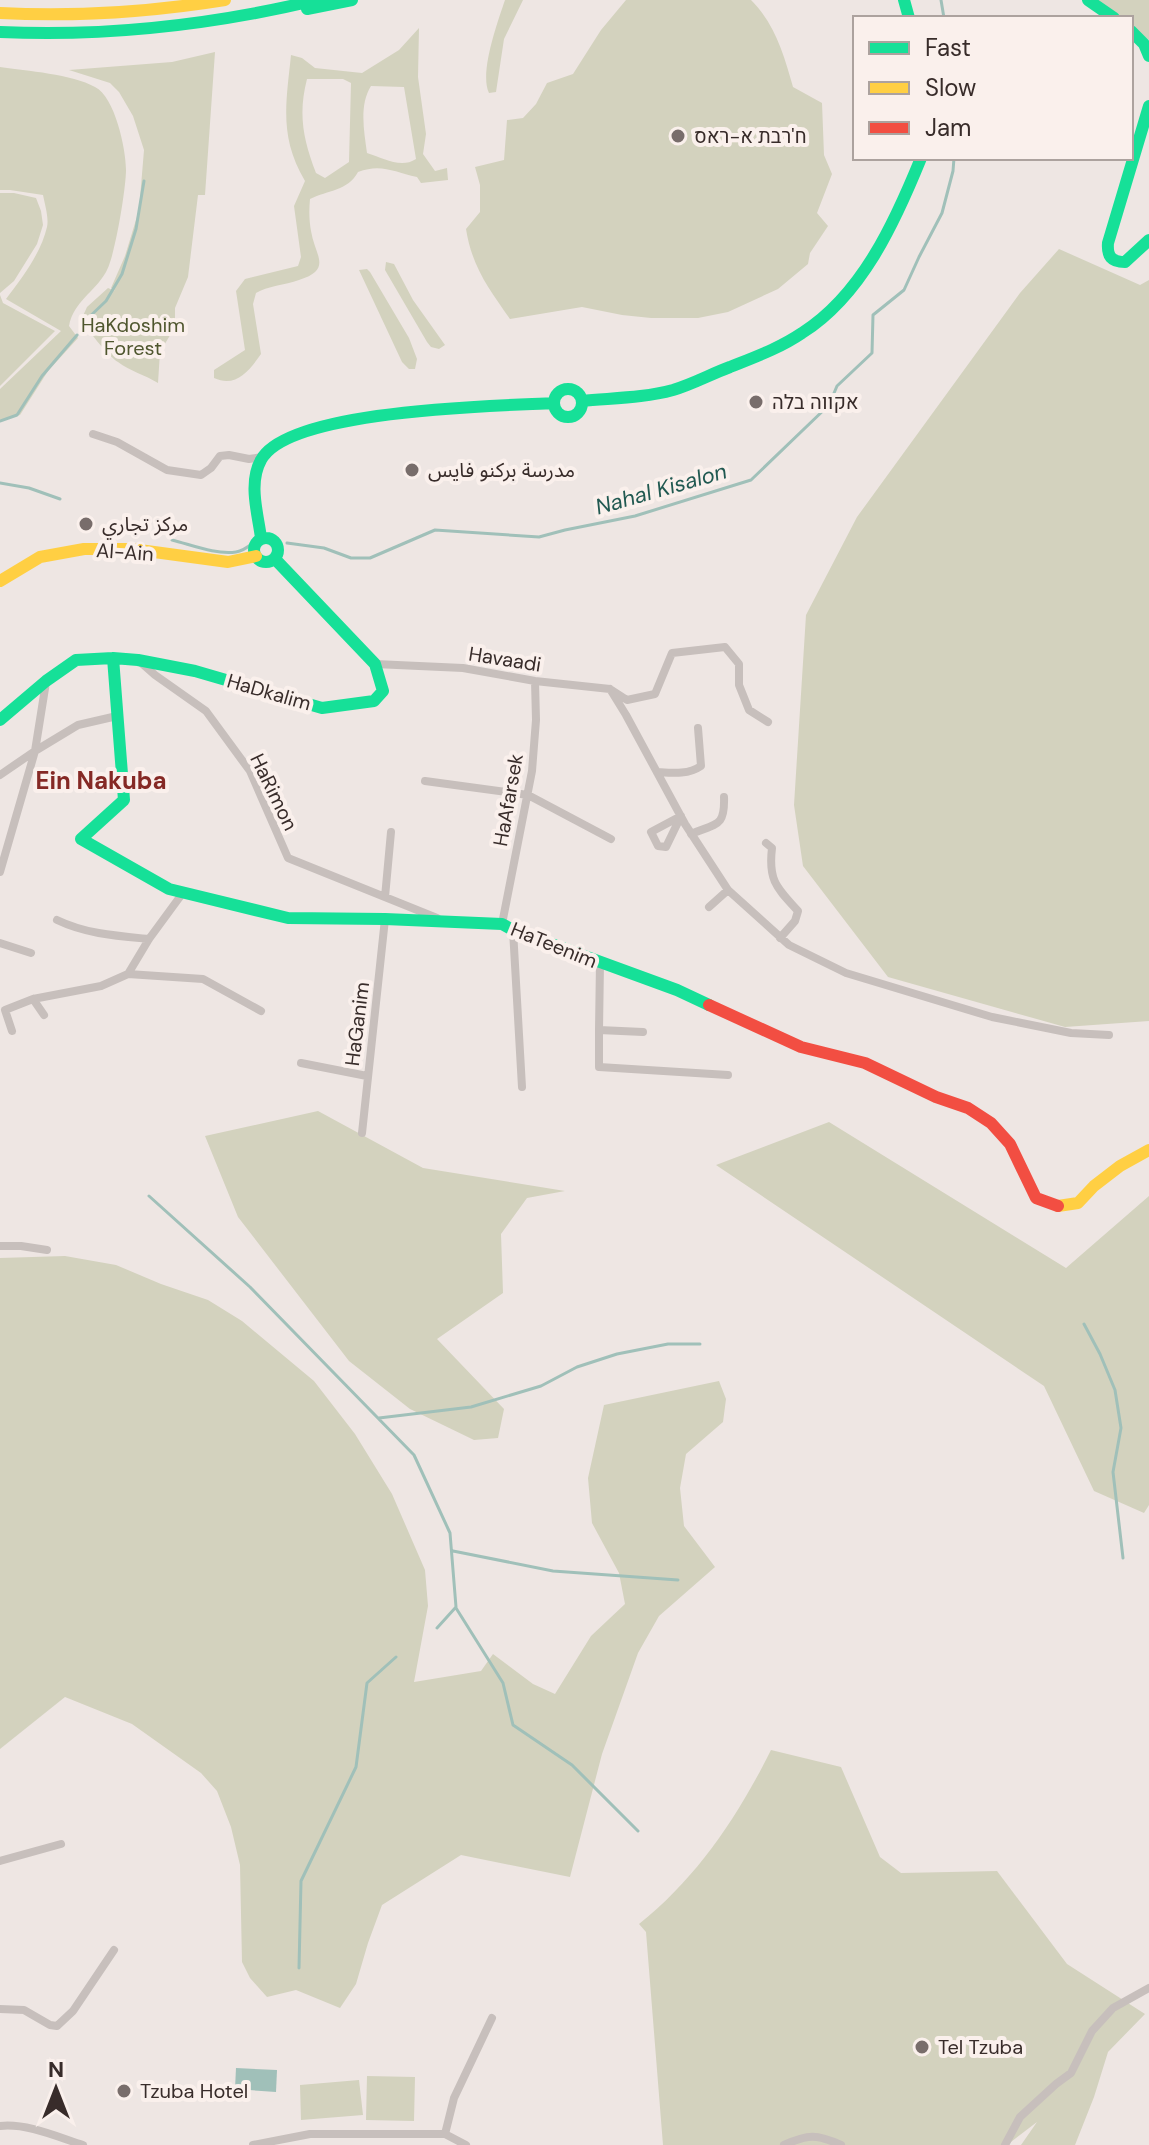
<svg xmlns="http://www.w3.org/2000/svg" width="1149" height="2145" viewBox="0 0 1149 2145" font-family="'DM Sans','Noto Sans Arabic',Heebo,sans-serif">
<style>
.green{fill:#d3d2be;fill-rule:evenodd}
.water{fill:#a0c0b9}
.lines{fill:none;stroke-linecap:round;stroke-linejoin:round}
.stream{stroke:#a0c0b9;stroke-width:3}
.street{stroke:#c7bfbc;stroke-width:8}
.fast{stroke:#16e098;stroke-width:12}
.slow{stroke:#ffcf43;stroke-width:12}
.jam{stroke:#f24e42;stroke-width:12}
.poi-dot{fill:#786d6b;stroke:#faf0ec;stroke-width:3}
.labels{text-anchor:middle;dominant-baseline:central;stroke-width:8;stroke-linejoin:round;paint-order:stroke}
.poi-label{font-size:20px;fill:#382c2a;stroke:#faf0ec;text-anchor:start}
.park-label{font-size:20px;fill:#4f562e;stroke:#faf0ec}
.street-label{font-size:20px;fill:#382c2a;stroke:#faf0ec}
.water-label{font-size:22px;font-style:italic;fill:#215951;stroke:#faf0ec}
.quarter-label{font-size:24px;font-weight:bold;fill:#852925;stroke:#faf0ec}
</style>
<rect width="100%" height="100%" fill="#eee6e3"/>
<path class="green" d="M505,0h18l-19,39 -8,53 -7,1c-10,-20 9,-72 16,-93z
M626,0h125c24,24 33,55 42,87l29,16 2,52 8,19 -15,39 11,13 -18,27 -2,11 -30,25 -50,23 -30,6h-47l-29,-3 -40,-8 -72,12c-21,-30 -38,-52 -44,-90l14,-17v-27l-5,-18 29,-7 3,-40 16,-2 13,-14 11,-21 26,-9 28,-44z
M1096,0h53v40l-18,-14v-8h-11z
M419,28l-1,49 8,57 -3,20 12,17 12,-3 1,12 -27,3 -4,-6c-23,-5 -36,-14 -59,-5 -10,19 -30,18 -48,27 -1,11 -1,21 1,32 4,25 22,38 -12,49 -14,5 -32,6 -43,13l-3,11 8,50c-12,17 -25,34 -47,24v-8l31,-20 -9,-59 9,-12 53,-13 3,-9 -7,-51 11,-25c-26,-44 -19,-77 -14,-126l11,3 13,10 47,5 37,-23zM307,79h36l8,4 -2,79 -24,16 -9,-5c-13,-34 -18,-59 -9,-94zM371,86l33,1 12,72c-15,10 -33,-1 -49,-6 -3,-22 -8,-48 4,-67z
M215,52l-10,143h-7l-10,82 -13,31v19l-15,25 -2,31c-13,-8 -28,-12 -40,-21 -10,-6 -33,-34 -36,-44l5,-11 21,-19 7,3 -4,-3 14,-32 14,-46 5,-60 -11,-34 -14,-24 -9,-9 -41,-13 103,-8z
M0,67c27,4 72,7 95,20 20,10 31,62 31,83 0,18 -11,87 -20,102 -12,21 -32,29 -37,54l9,12 -30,33 -28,44 -20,5v-31l61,-58 -55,-32c16,-21 35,-46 41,-72 2,-9 -2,-22 -4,-32l-33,-5h-10z
M0,193h14l22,5 5,13 2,14 -6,19 -23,37 -14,12z
M1059,249l81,36 9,-5v741l-84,6 -177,-50 -85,-111 -9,-61 12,-190 51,-98 163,-224z
M386,262l8,2 19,36 32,45 -6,4 -8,-2 -4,-5 -42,-72z
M367,269l3,3 39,66 8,21 -2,10h-6l-7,-7 -43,-92z
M0,295l3,8 52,28 -55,55z
M318,1111l105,57 142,23 -38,7 -26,36 2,59 -66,46 67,70 -6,29 -24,2 -64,-31 -61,-48 -111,-144 -33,-81z
M829,1122l237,146 83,-72v309l-5,8 -50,-22 -50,-105 -328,-221z
M65,1256l51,9 45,19 47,16 34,21 72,60 41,53 37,60 33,76 3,36 -14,76 67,-11 12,-17 40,30 22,10 36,-58 34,-32 -6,-31 -27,-50 -4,-45 16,-73 115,-24 7,18 -3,23 -37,32 -6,34 4,38 31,41 -56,49 -21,37 -36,101 -32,123 -109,-22 -79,50 -14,38 -12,41 -16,24 -44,-18 -29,7 -17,-19 -8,-16 -2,-97 -9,-38 -14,-36 -16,-18 -69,-49 -67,-27 -65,52v-491z
M771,1750l70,17 39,90 21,16 96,-2 70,93 78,50 -37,38 -14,45 -19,48h-54l16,-23 -30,23h-344l-17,-213 -7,-8c58,-46 99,-108 132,-174z
M367,2076l48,1 -1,44 -48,-1z
M359,2080l4,35 -62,5 -1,-35z"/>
<path class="water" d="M236,2068l41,2 -1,22 -41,-3z"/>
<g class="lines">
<path class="stream" d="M941,0l3,18
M85,321l21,-20 16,-27 14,-45 8,-48
M0,421l17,-6 25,-39 35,-41
M0,483l29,5 31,11
M172,540c20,5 44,15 64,12 7,-1 12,-5 17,-9
M287,543l37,5 27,10h19l65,-28 104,7 26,-7 70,-14 116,-36 78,-75 8,-19 35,-33 1,-38 31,-25 15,-33 23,-44 11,-42 1,-13
M149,1196l101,91 164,168 36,78 6,74 -19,21
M1084,1324l16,30 15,36 6,38 -8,44 10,86
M379,1418l92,-11 70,-21 36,-19 40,-13 51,-10h32
M453,1551l100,20 125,9
M456,1608l47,75 10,42 59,40 66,66
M299,1968l2,-87 55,-114 11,-84 29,-26"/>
<path class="street" d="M93,434l24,8 50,28 34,5 10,-7 9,-12 9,-1 20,4 13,-2
M138,660l17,15 51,36 44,60 38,87 149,60
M375,664l88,4 72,13 75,8 17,11 28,-6 17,-41 53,-6 14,17v21l10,25 19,12
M610,689l16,26 59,109 43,66 61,55 57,28 146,44 79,16 38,2
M657,772c15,1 31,3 44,-6l-3,-38
M0,775l35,-24 43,-26 39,-9
M425,781l103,14 83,44
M681,816l-15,31 -8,-1 -7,-14z
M691,834c26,-11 34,-7 33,-37
M766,843l6,5c-4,33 5,40 26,63l-3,10 -15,17
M0,872l35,-121 11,-69
M385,897l6,-65
M709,907l19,-17
M57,920c29,14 60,16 92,19
M502,924l30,-153 4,-51 -1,-39
M513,930l9,157
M0,943l31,10
M600,963l-1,67 44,2
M128,974l75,5 58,32
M44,1015l-11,-16 68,-13 27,-12 21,-35 33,-45
M599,1030v37l129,8
M12,1031l-7,-21 28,-11
M301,1063l66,13
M362,1133l23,-214
M0,1246h21l26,4
M0,1861l61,-17
M0,2009l24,1 26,15 7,1 16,-15 41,-61
M0,2126c27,-3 58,11 83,19
M445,2134l9,-36 38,-80
M253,2145l57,-11h135l21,11
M784,2145c24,-11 33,-11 57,0
M1005,2145l15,-28 36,-33 15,-11 21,-42 21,-23 36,-20"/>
<path class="fast" d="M904,0l5,18
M1088,0l26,18
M307,9l45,-9
M1131,31l13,13 5,12
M0,32c108,5 212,-7 317,-32
M1149,106l-41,137c-1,13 3,19 17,19l24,-22
M554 403a14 14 0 1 1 28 0a14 14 0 1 1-28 0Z
M582,401c30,-3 62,-3 91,-11 20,-6 38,-16 57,-23 25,-10 50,-19 72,-34 60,-38 93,-111 119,-175
M254 550a12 12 0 1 1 24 0a12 12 0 1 1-24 0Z
M261,538c-3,-24 -13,-55 0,-78 27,-51 236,-54 293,-57
M113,658l11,142 -43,39 88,50 119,29 97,1 117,5 11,6 164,60 32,15
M0,720l46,-39 30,-21 37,-2 25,2 57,11 127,37 52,-7 9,-10 -8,-27 -100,-105"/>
<path class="slow" d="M0,13c76,4 150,-1 225,-13
M0,581l40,-24 44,-8h48l96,13 28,-6
M1058,1206l20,-3 16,-17 26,-20 29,-16"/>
<path class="jam" d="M709,1005l92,42 64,16 71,34 32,11 23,15 19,21 26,54 22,8"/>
</g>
<g class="poi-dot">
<circle cx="678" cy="136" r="8"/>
<circle cx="756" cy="402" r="8"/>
<circle cx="412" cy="470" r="8"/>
<circle cx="86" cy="524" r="8"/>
<circle cx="922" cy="2047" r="8"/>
<circle cx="124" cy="2091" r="8"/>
</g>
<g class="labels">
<g class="poi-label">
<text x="694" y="136">ח'רבת א-ראס</text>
<text x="772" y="402">אקווה בלה</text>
<text x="428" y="470">مدرسة بركنو فايس</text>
<text x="102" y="524">مركز تجاري</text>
<text x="938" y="2047">Tel Tzuba</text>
<text x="140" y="2091">Tzuba Hotel</text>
</g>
<g class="park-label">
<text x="133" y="325">HaKdoshim<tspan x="133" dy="23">Forest</tspan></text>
</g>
<g class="street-label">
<text transform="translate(125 552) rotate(4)">Al-Ain</text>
<text transform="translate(505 659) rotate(9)">Havaadi</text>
<text transform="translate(269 692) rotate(16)">HaDkalim</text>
<text transform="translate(274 792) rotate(64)">HaRimon</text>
<text transform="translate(508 800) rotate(-80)">HaAfarsek</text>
<text transform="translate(554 945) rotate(22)">HaTeenim</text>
<text transform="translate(357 1024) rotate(-83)">HaGanim</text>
</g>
<g class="water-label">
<text transform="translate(661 489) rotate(-16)">Nahal Kisalon</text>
</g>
<g class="quarter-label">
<text x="101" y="780">Ein Nakuba</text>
</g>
</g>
<rect x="853" y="16" width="280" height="144" fill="#faf0ec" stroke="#aca29e" stroke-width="2"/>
<rect x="869" y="42" width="40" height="12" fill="#16e098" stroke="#aca29e" stroke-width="2"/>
<text x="925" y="56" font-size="24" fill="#382c2a">Fast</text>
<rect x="869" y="82" width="40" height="12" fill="#ffcf43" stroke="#aca29e" stroke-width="2"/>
<text x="925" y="96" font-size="24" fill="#382c2a">Slow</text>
<rect x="869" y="122" width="40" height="12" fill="#f24e42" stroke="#aca29e" stroke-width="2"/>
<text x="925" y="136" font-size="24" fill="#382c2a">Jam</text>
<g transform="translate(56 2089)" stroke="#faf0ec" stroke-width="6" paint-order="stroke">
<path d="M0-6L14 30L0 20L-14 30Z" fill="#382c2a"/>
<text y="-12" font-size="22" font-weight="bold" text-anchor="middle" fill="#382c2a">N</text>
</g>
</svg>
